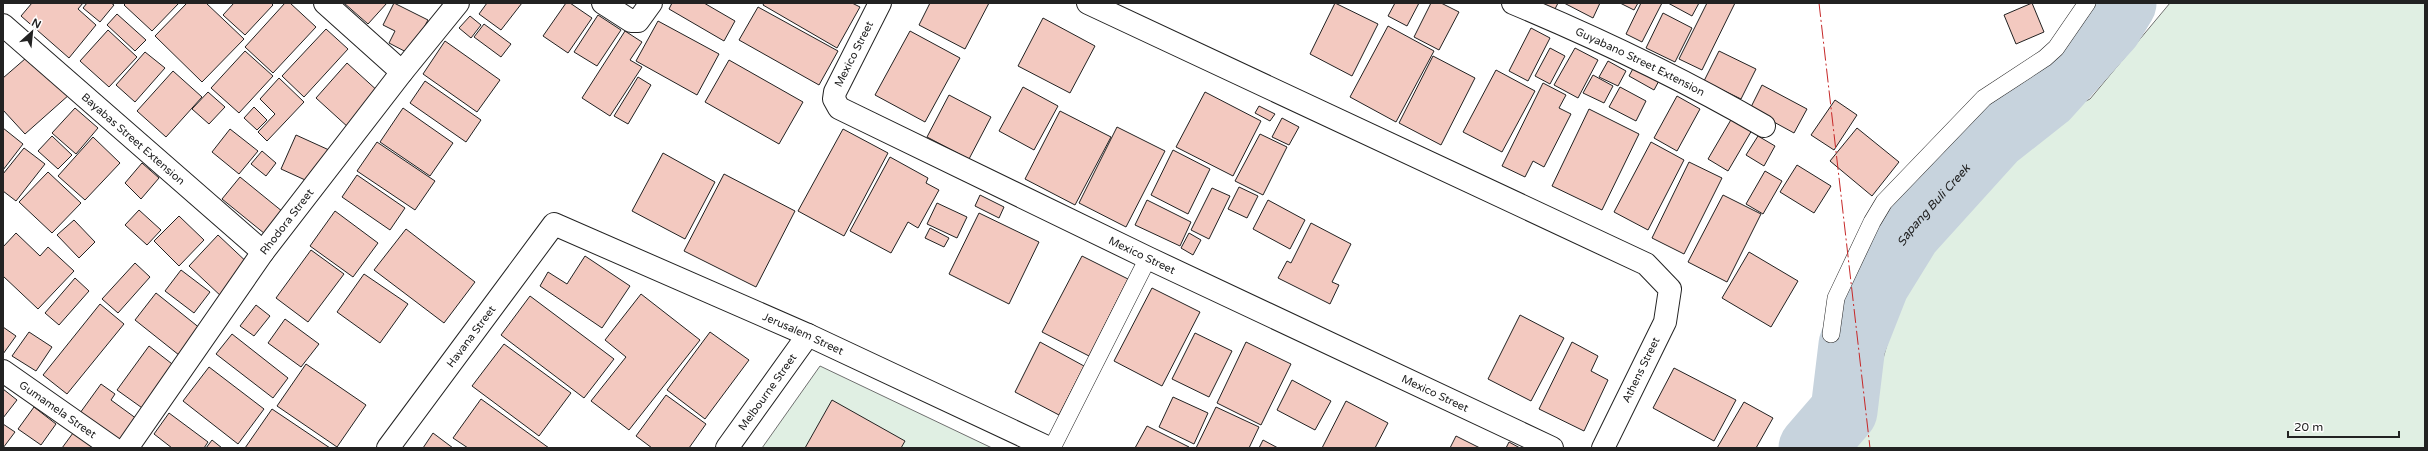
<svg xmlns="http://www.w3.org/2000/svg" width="2428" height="451" viewBox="0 0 2428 451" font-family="'Varela Round',sans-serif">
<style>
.green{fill:#e0efe3;stroke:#6f6f6f}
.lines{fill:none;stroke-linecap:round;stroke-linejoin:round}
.river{stroke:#c7d3dd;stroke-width:67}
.building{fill:#f3c9c0;stroke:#222}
.service-casing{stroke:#222;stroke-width:18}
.minor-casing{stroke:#222;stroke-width:24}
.service{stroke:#fff;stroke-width:17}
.minor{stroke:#fff;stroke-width:22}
.power{stroke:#c62828;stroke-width:1;stroke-dasharray:14 3 2 3;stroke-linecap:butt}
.labels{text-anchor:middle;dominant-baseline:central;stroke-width:3;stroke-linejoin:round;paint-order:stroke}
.street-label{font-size:11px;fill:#222;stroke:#fff}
.water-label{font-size:12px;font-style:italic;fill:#222;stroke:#fff}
</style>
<rect width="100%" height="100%" fill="#fff"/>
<path class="green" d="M2170,3h255v445h-580l21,-29 47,-167 123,-127 54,-26z
M820,366l172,82h-230z"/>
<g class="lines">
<path class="river" id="s1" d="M1812,448l32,-37 8,-66 24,-61 32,-52 86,-95 52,-41 63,-70 14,-23"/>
</g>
<path class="building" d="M32,3h51l-5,6 18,16 -27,33 -48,-42z
M87,3h24l3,2 -14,17 -17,-14z
M126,3h53l-27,28 -28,-26z
M187,3h19l38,36 -42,43 -47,-46z
M234,3h37l2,2 -28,30 -22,-20z
M285,3h5l26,24 -43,46 -28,-26z
M344,3h43l-19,21z
M394,3l34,17 -18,34 -21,-11 6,-12 -12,-6z
M487,3h35l-21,27 -22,-16z
M566,3h4l22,15 -24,35 -25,-17z
M672,3h32l31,18 -11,20 -55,-32z
M764,3h88l8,4 -23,41 -74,-43z
M930,3h59l-24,46 -46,-24z
M1335,3l43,21 -26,52 -42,-22z
M1395,3h24l-12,23 -19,-10z
M1431,3h10l18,9 -20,38 -25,-13z
M1538,3h20l-4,8z
M1564,3h36l-7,15z
M1620,3h18l-4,7z
M1641,3h21l-20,39 -16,-8z
M1668,3h31l-7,13z
M1707,3h28l-33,67 -23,-11z
M2032,3l12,29 -28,12 -12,-29z
M758,7l80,44 -19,34 -80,-45z
M1663,13l29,15 -17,34 -29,-14z
M117,14l29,26 -11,11 -28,-26z
M598,15l23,15 -24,36 -23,-14z
M470,16l11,9 -10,13 -12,-10z
M1043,18l52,28 -25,47 -52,-27z
M658,21l61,33 -22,41 -61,-34z
M484,24l27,20 -10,13 -27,-20z
M1388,26l46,25 -38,71 -46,-25z
M1531,28l19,10 -22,43 -19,-10z
M326,29l22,20 -44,48 -22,-21z
M108,30l29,27 -28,30 -29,-26z
M625,31l17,11 -12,18 12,7 -32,49 -28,-18z
M910,31l50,27 -35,64 -50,-27z
M445,41l55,39 -23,32 -54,-38z
M1550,48l15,8 -15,28 -15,-8z
M1575,48l23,12 -20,38 -24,-13z
M245,51l28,25 -34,37 -28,-25z
M1719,51l37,18 -15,30 -37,-18z
M33,52l37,42 -45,40 -22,-24v-32z
M145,52l20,16 -30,34 -19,-17z
M1433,56l42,22 -34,67 -42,-22z
M729,60l74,42 -24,42 -74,-42z
M1608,61l18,10 -8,15 -19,-9z
M347,63l33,30 -31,35 -33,-30z
M1636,63l25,14 -7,13 -25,-14z
M1496,70l39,21 -33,61 -39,-20z
M173,71l29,26 -36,40 -29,-26z
M1593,75l20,11 -9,17 -21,-10z
M638,77l13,8 -23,39 -14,-8z
M279,78l25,24 -37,39 -9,-9 17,-18 -15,-15z
M425,81l56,39 -15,22 -56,-39z
M1543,83l23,12 -7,13 12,6 -27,53 -11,-6 -8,16 -23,-11z
M1762,85l45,24 -13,24 -44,-24z
M1023,87l35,19 -24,44 -35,-19z
M1620,87l26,14 -10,20 -27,-14z
M208,92l17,15 -16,17 -17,-15z
M1205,92l56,29 -28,55 -57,-29z
M949,95l42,22 -22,42 -42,-22z
M1677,96l23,13 -23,42 -23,-13z
M1835,100l22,15 -23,35 -23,-15z
M1259,106l16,8 -5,7 -15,-8z
M254,107l13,13 -10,10 -13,-12z
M75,108l23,20 -22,26 -24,-21z
M403,108l50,35 -23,33 -50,-34z
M1589,109l50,25 -37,76 -50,-24z
M1060,111l51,26 -36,68 -50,-26z
M1282,118l17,9 -10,18 -17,-8z
M1732,118l20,12 -24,41 -20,-12z
M1117,127l48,24 -39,76 -47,-24z
M3,128l20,16 -20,26z
M1857,128l42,34 -27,34 -42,-35z
M230,129l28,22 -19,23 -27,-22z
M843,129l45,24 -44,83 -46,-25z
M1260,134l27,13 -24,48 -28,-14z
M296,135l33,15 -15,34 -33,-15z
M52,136l20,19 -14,14 -20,-18z
M1758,136l17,10 -11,20 -18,-11z
M93,137l27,26 -35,37 -27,-24z
M377,142l58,39 -20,29 -58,-39z
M1651,142l33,18 -36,70 -34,-18z
M24,148l21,16 -29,37 -13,-10v-17z
M1173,150l37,19 -22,45 -37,-19z
M262,151l14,12 -10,13 -15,-12z
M663,153l52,29 -30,57 -53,-28z
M890,157l38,21 -2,5 13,7 -21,38 -10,-6 -17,31 -41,-22z
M1689,162l33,16 -38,76 -32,-16z
M142,163l17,15 -18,21 -16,-16z
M1797,165l34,21 -17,27 -34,-21z
M1765,171l17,10 -19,33 -17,-10z
M48,172l33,31 -29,30 -33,-31z
M724,174l71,37 -39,76 -72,-36z
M357,175l48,33 -15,22 -48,-33z
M240,177l48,39 -18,22 -48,-39z
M1239,187l19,9 -11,22 -19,-9z
M1212,188l18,8 -21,43 -18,-9z
M980,195l24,12 -5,11 -24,-12z
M1723,195l38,19 -34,68 -39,-20z
M1147,200l44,22 -11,24 -45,-21z
M1268,200l37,20 -15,29 -37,-20z
M937,203l30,14 -10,21 -30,-14z
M139,210l22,20 -14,15 -22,-20z
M335,211l43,32 -25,34 -43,-31z
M979,213l60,29 -30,62 -60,-30z
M179,216l25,24 -25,26 -25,-25z
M74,220l21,22 -16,16 -22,-23z
M1311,223l40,21 -19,38 7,3 -9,19 -52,-26 9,-17 4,2z
M930,228l19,10 -5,9 -19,-9z
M406,229l69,53 -31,41 -70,-53z
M16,233l24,23 8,-9 26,24 -36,38 -35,-33v-29z
M1189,233l12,7 -8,15 -12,-7z
M218,235l34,32 -29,31 -34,-32z
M311,250l33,24 -36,48 -32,-24z
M1749,252l49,29 -27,46 -49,-29z
M585,256l45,30 -28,42 -62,-42 8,-14 19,12z
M1082,256l46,23 -39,77 -47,-24z
M135,263l15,14 -32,36 -16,-14z
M181,270l29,22 -16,21 -29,-22z
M364,274l44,30 -28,39 -43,-31z
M75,278l14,13 -30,34 -14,-12z
M1152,288l48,24 -38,74 -48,-25z
M156,293l50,40 -22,26 -49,-39z
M641,294l59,46 -71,90 -38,-29 35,-44 -21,-17z
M530,296l84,63 -30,39 -83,-63z
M100,304l24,20 -57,70 -24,-19z
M256,305l14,11 -16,20 -14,-10z
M1520,315l44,23 -33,63 -43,-22z
M285,319l34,25 -18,23 -33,-24z
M3,327l13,9 -13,18z
M29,332l23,15 -16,24 -24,-15z
M710,332l39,28 -44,59 -38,-29z
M1195,333l37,18 -23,46 -37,-18z
M232,334l56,44 -15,20 -57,-44z
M1040,342l44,24 -25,49 -44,-23z
M1246,342l45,22 -30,61 -44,-22z
M1572,342l26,14 -7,15 17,9 -24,51 -45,-22z
M504,344l67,49 -32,43 -67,-50z
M149,346l27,21 -31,43 -28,-20z
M306,364l60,41 -29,42 -60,-41z
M209,367l55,42 -26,35 -55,-43z
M1674,368l62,32 -22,41 -61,-33z
M1292,380l39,21 -16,29 -38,-20z
M101,384l14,10 -4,6 26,19 -17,24 -40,-30z
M3,389l14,11 -14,18z
M666,395l40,29 -17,24h-37l-16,-12z
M1173,397l35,16 -14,31 -35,-17z
M481,399l68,49h-81l-15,-10z
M832,400l73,41 -4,7h-96z
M1346,401l42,22 -13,25h-53z
M1744,402l29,16 -17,30h-39z
M34,407l22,17 -15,21 -23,-16z
M1216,407l43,20 -10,21h-53z
M272,409l58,39h-85z
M169,413l39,29 -4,6h-32l-18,-14z
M3,424l12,8 -12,16z
M1147,426l42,21v1h-54z
M73,433l21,15h-32z
M433,433l20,15h-30z
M1456,436l24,12h-30z
M212,440l10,8h-16z
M1263,440l15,8h-19z
M1509,442l11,6h-14z"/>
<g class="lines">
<defs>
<path id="service" d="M1831,334l5,-36 36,-76 12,-20 100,-104 61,-40 11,-10 31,-45
M1052,448l96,-190"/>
<g id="minor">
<path d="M325,3l77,69"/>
<path d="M603,3l28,18h7l13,-18"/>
<path id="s2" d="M880,3l-45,89 -1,7 5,9 309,150 404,190"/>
<path d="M1088,3l558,261 24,25 -5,33 -62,126"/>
<path id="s3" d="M1513,3c86,36 170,76 251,123"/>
<path id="s4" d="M3,25l260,227"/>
<path id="s5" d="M3,371l110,77"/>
<path id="s6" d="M127,448l136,-196 139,-180 56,-69"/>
<path id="s7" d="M388,448l166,-224 254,111 241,113"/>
<path id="s8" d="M727,448l81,-113"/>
</g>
</defs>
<use href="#service" class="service-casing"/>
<use href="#minor" class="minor-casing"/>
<use href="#service" class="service"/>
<use href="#minor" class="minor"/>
<path class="power" d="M1819,3l51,445"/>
</g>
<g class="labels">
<g class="street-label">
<text transform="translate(854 54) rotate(-63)">Mexico Street</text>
<text stroke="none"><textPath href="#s3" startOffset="140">Guyabano Street Extension</textPath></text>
<text stroke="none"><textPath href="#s4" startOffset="173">Bayabas Street Extension</textPath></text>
<text stroke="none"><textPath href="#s6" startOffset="277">Rhodora Street</textPath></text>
<text stroke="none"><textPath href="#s2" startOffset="454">Mexico Street</textPath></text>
<text stroke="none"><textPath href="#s7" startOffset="551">Jerusalem Street</textPath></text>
<text stroke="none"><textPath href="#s7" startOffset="139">Havana Street</textPath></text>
<text transform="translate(1641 370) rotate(-64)">Athens Street</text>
<text stroke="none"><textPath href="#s8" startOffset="69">Melbourne Street</textPath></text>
<text stroke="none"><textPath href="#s2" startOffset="778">Mexico Street</textPath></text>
<text stroke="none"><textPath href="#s5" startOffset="67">Gumamela Street</textPath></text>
</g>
<g class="water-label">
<text stroke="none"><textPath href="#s1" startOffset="279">Sapang Buli Creek</textPath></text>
</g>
</g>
<rect width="2428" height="451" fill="none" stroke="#222222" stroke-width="8"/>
<g transform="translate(32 32) rotate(27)" stroke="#ffffff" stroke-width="3" paint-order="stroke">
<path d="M0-3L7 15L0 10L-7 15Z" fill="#222222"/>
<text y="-6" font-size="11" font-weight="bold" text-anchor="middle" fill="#222222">N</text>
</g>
<path d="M2288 431v6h111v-6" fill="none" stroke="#222222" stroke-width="2"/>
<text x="2294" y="431" font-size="12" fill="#222222" stroke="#ffffff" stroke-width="3" paint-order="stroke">20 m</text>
</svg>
